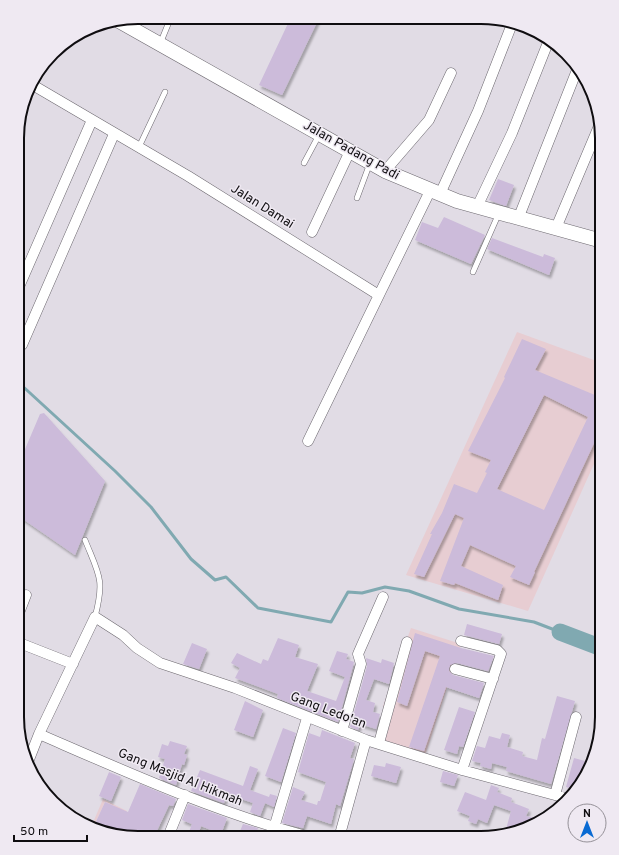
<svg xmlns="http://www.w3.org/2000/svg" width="619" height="855" viewBox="0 0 619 855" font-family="Overpass,sans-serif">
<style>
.education{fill:#e7cdd2}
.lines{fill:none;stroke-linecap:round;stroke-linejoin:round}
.stream{stroke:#80a9b1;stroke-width:3}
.river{stroke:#80a9b1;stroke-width:17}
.building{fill:#ccbbda;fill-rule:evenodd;filter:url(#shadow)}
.lane-casing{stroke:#6c686f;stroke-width:6}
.street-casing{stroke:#6c686f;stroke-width:11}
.secondary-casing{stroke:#6c686f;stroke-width:15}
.lane{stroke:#fff;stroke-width:5}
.street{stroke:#fff;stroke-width:10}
.secondary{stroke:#fff;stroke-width:14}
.labels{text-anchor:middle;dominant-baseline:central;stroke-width:3;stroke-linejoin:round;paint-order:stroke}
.street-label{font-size:13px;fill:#0f0d10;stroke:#efe9f2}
.rim{fill:none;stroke:#0f0d10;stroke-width:2}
</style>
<defs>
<filter id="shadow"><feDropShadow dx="2" dy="3.5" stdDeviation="1" flood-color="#0004"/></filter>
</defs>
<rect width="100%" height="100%" fill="#e1dce5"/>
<path class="education" d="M517,332l85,31v83l-74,165 -122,-36z
M411,628l50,16 -36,112 -46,-15 9,-28 -5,-7z
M103,799l24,12 -6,14 21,10v2l-1,-2 -30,-2 -7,-3 10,-24 -9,-4 -11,24 -2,-1z"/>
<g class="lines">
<path class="stream" d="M18,382l97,89 36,36 40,52 24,21 11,-3 32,31 73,14 17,-30 14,1 23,-6 24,4 50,18 75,13 26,10"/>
<path class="river" d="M560,632l42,16"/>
</g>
<path class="building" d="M291,17l28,1 -37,77 -23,-10z
M498,179l16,6 -8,21 -17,-6z
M444,217l41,18 -14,29 -56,-24 7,-18 16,6z
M492,238l51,19 1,-3 11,4 -6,17 -62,-26z
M522,339l24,10 -11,21 67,28v28l-68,146h1l-6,13 -19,-8 6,-11 -46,-21 -9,21 42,19 -5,15 -43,-17 -1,2 -14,-4 24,-63 -9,-4 -31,63 -10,-3 18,-40h-2l12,-21 12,-29 23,9 10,-20 -2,-1 6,-12 -23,-9 37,-73 -1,-1zM544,395l44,22 -44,93 -47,-21z
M44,413l61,68 -30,74 -58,-40v-47l23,-54z
M467,624l35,10 -3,10 -35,-9z
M415,633l46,15 33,8 -6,15 -31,-8 -7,2 -1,6 4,4 31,8 -5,15 -33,-11 -22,64 -15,-4 31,-91 -15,-5 -18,55 -10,-4z
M278,638l21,7 -4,12 23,7 -11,27 29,10 9,-24 -16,-6 8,-20 11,3 -2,5 8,3 -16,60 -61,-24 1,-4 -43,-16 5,-10 -9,-5 6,-10 24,11 2,-5 5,2z
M192,643l15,6 -8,20 -16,-5z
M366,658l15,5 1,-4 12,4 -5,21 -15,-5 -8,21 9,3 -2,9 7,2 -4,15 -16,-5 -2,6 -8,-3 17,-61z
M557,696l18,5 -24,83 -45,-13 1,-4 -15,-4 -1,6 -11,-3 1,-3 -9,-2 5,-15 8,2 4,-12 11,3 2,-6 8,2 -3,12 16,5 -1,4 15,4 5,-22 3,1z
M245,701l18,9 -10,27 -19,-7z
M459,707l16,5 -12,35 -4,-1 -2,8 -13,-4z
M283,728l13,5 -15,49 -16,-6z
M322,730l33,13 -5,15 4,1 -14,47 -4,-2 -5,20 -24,-8 -4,12 -21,-5 11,-36 12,5 -4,8 16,5 1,-4h2l6,-19 -28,-10 11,-39 11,4z
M170,741l17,5 -3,8 3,1 -3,10 -2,-1 -6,21 -17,-7 6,-19 -7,-2 4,-13 6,2z
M574,758l15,4 -8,22 -6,6 -9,-3z
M386,763l15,4 -5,16 -25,-7 3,-11 11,2z
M250,766l8,3 -8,21 19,7 1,-3 7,2 -3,11 -9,-4 -5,13 -10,-4 3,-9 -26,-9 -3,9 -33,-12 9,-21 43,16z
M443,771l15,4 -4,11 -14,-4z
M109,772l12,5 -10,24 -12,-5z
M140,784l36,15 -3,7 -4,-1 -15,32 -12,-4 -2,4h-17l-29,-11 11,-24 23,10z
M491,785l8,3 -2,4 15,6 -1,4 18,7 -3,7 8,2 -2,8 -27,7 6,-22 -17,-6 -7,18 -9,-4 -2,5 -8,-3 2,-5 -13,-5 8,-19 21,8z
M188,804l39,14 -6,16 -20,-8 -3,9 -9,-3 3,-8 -10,-4z
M243,824l15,4 -3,9 -15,-6z"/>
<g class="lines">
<defs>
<path id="lane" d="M160,44l11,-27
M139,147l26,-55
M304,163l15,-28
M357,198l13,-35
M473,272l26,-59
M85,540c14,35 20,39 10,77"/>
<path id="street" d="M31,84l157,92 189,118 3,-1 50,-102
M385,171l44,-51 22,-47
M440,194l38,-83 34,-87
M477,207l35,-74 37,-93
M518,219l59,-149
M556,228l43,-102
M312,232l38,-81
M18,289l74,-169
M22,345l92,-211
M308,441l72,-148
M17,618l9,-23
M461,641l36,9 4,4 -39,116
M17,642l56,22
M455,669l38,10
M342,731l19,-67 -3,-10 25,-57
M39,734c90,39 180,80 275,104
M379,743l28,-101
M28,762l11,-28 56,-117 28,18 14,13 23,15 75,25 131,52 96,30 104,28
M555,795l21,-78
M274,828l33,-110
M168,837l17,-42
M339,838l27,-98"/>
<path id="secondary" d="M117,20l268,151 72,30 145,40"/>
</defs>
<use href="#lane" class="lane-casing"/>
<use href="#street" class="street-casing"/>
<use href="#secondary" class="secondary-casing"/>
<use href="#lane" class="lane"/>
<use href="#street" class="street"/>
<use href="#secondary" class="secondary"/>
</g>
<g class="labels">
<g class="street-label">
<text transform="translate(351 151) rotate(29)">Jalan Padang Padi</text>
<text transform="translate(262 207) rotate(32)">Jalan Damai</text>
<text transform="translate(328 711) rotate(21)">Gang Ledo'an</text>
<text transform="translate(180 778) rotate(22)">Gang Masjid Al Hikmah</text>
</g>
</g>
<path d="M0 0H619V855H0ZM138 24H481A114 114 0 0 1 595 138V717A114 114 0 0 1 481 831H138A114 114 0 0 1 24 717V138A114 114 0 0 1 138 24Z" fill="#efe9f2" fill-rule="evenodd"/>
<path class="rim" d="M138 24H481A114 114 0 0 1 595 138V717A114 114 0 0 1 481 831H138A114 114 0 0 1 24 717V138A114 114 0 0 1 138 24Z"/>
<g transform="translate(587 823)"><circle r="19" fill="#efe9f2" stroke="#959198"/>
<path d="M0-3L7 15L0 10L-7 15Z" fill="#096ad3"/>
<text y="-6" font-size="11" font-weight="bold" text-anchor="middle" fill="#0f0d10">N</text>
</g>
<path d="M14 835v6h73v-6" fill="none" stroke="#0f0d10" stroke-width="2"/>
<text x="20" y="835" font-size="12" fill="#0f0d10" stroke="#efe9f2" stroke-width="3" paint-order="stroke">50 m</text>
</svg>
